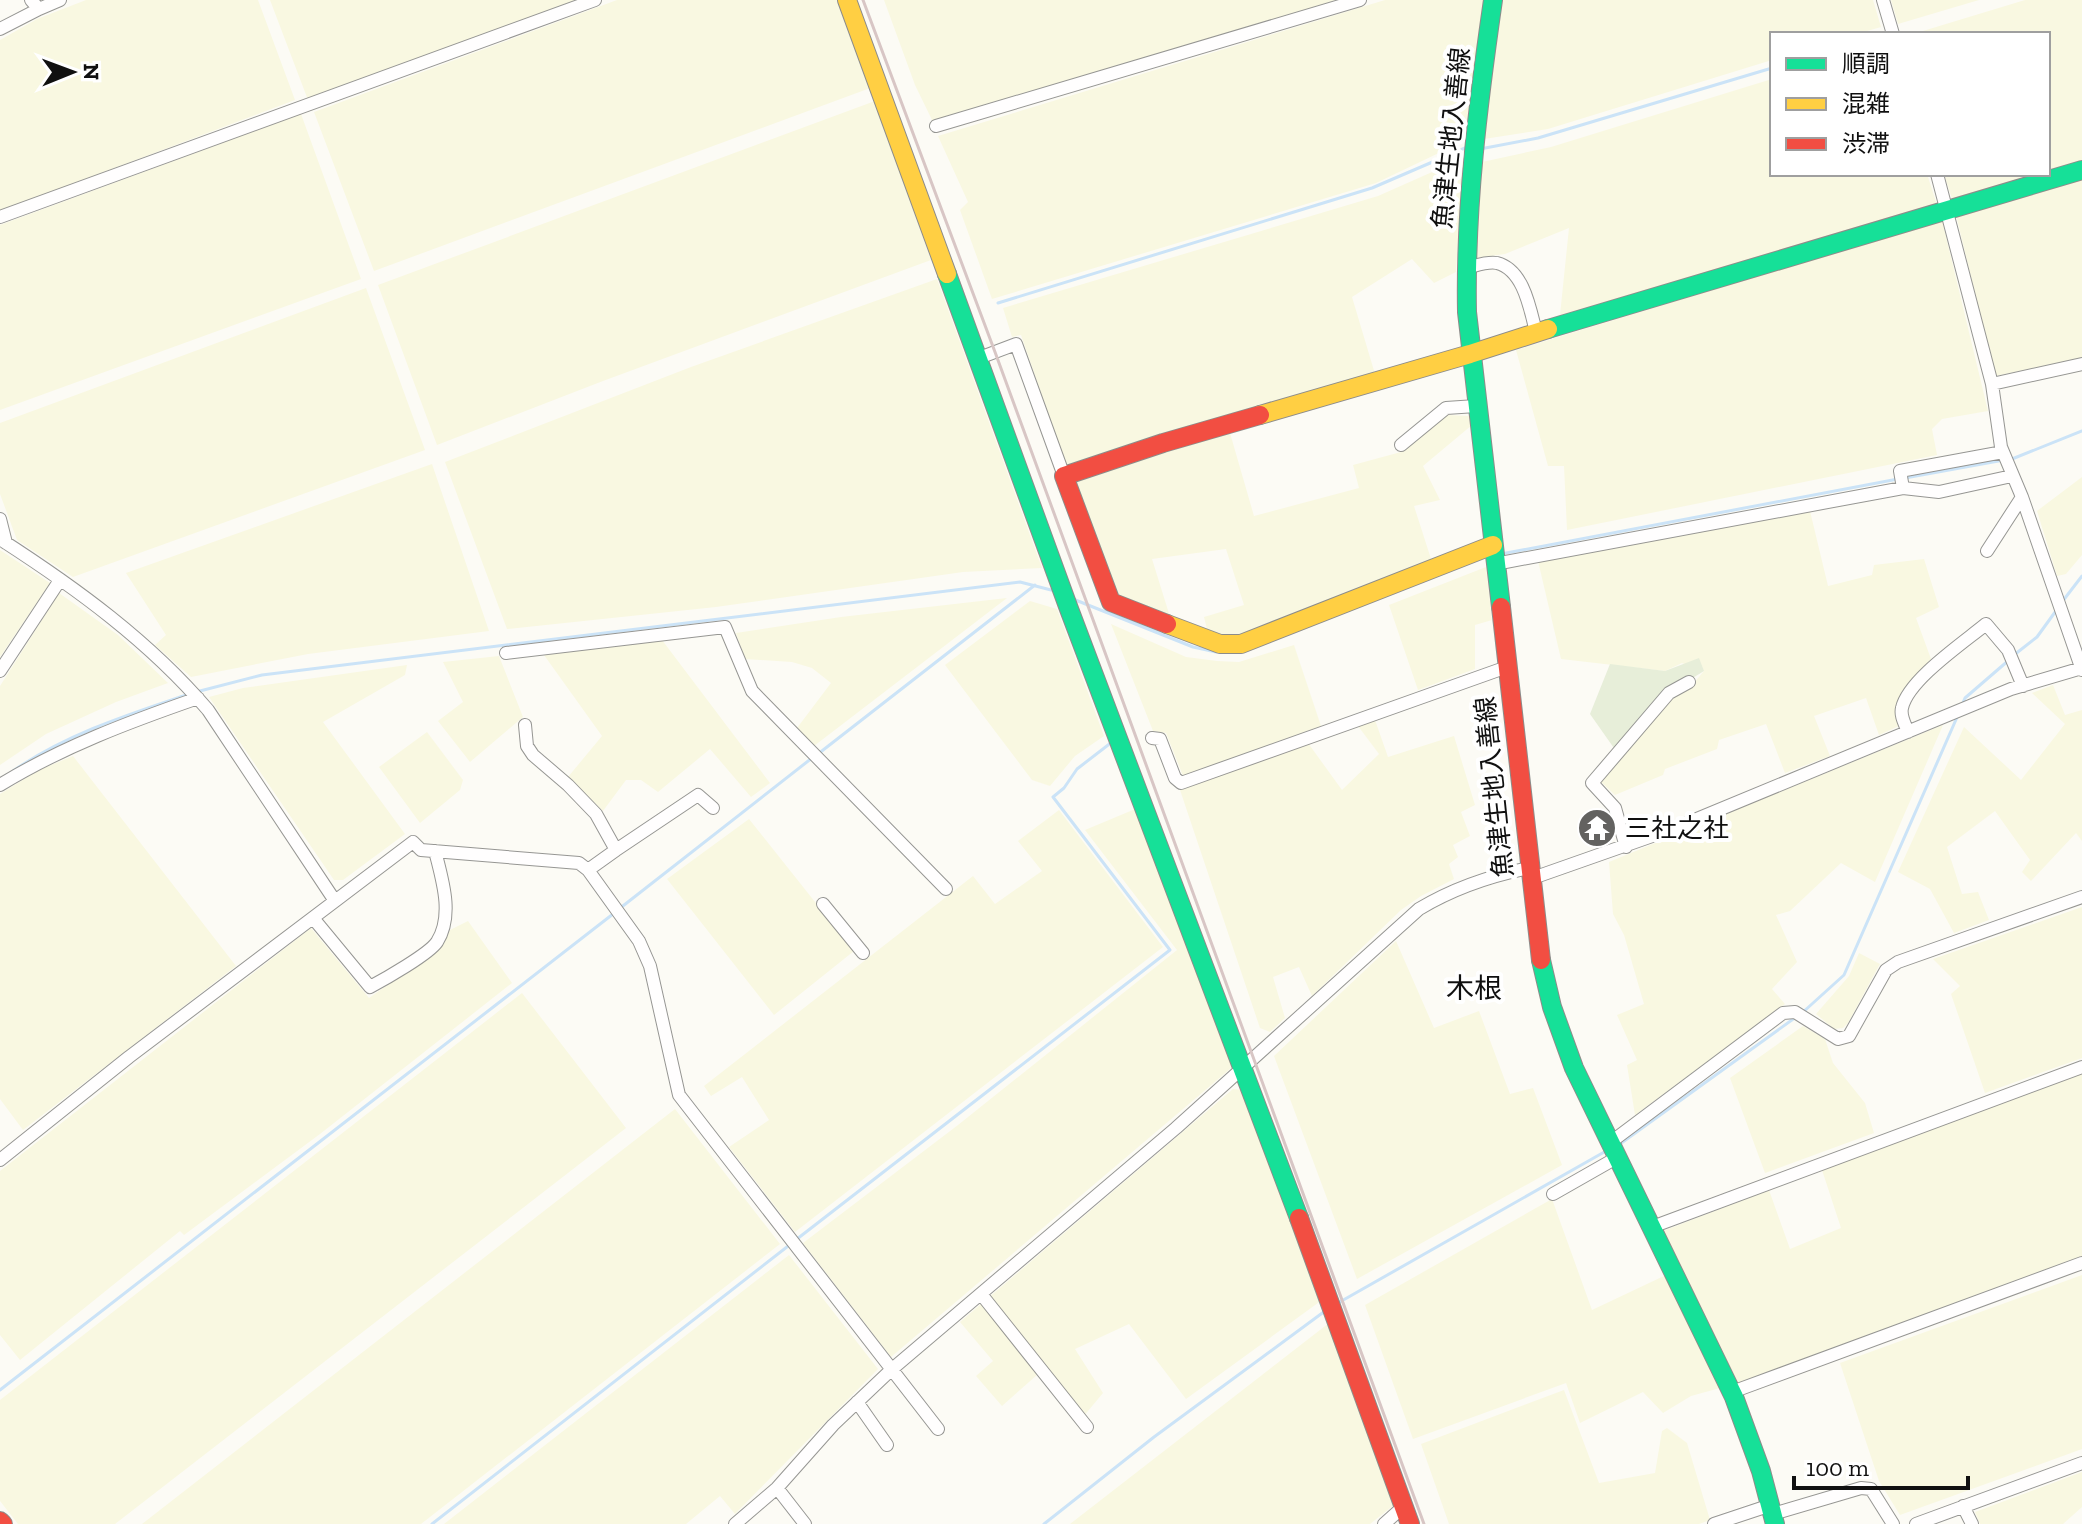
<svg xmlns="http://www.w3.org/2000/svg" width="2082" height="1524" viewBox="0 0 2082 1524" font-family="'Zilla Slab','Noto Sans JP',serif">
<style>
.farmland{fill:#f9f8e1}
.cemetery{fill:#e7eed9}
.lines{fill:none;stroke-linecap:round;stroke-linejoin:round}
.stream{stroke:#cbe3f7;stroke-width:3}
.street-casing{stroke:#969693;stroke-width:14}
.fast-casing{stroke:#8d8c8a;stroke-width:20}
.slow-casing{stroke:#8d8c8a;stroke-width:20}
.jam-casing{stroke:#8d8c8a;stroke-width:20}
.street{stroke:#fffefe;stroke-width:12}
.fast{stroke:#16e098;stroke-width:18}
.slow{stroke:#ffcf43;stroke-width:18}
.jam{stroke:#f24e42;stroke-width:18}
.rail{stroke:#d8c6c5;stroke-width:3}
.labels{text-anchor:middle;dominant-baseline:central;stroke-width:8;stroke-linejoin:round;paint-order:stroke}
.street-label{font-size:26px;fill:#101010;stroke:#fff}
.poi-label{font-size:26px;fill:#101010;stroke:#fff;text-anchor:start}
.neighbourhood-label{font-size:28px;fill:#101010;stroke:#fff}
</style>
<rect width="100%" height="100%" fill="#fcfbf5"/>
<path class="farmland" d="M86,0h172l37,100 -295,111v-171l37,-21z
M270,0h311l-273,100z
M617,0h222l34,87 -499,184 -60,-159z
M884,0h453l-404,122 -18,-37z
M1385,0h99l-20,141 -88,42 -384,116 -32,-89 8,-8 -30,-66z
M1503,0h370l8,27 -24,7h-85v26l-224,69 -64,10z
M1891,0h88l-81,24z
M2025,0h57v163l-34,10v-139h-135z
M1772,79v95h155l10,31 -377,110 9,-87 -64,26 -29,4 6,-96 69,-15z
M875,101l56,159 -328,121 -166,64 -59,-160z
M301,114l60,165 -361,131v-185z
M1457,161h6l-7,111 -22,11 -22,-24 -60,38 23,77 -308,95 -46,-134 -9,2 -9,-29 375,-112z
M1944,174h102l-93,28z
M2082,176v182l-87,18 -39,-161z
M1942,220l46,191 -46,8 -10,10 5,26 -370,75 -3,-64h-16l-32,-116z
M937,279l105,289 -79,4 -247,35 -209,22 -62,-167 246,-95z
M366,288l59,162 -352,127 -56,-37 -17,-46v-71z
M1447,415l22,1 3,9 -49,41 17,34 -26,6 18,56 -79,33 -113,41 -15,1 -17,-4 -4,-16 40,-12 -18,-56 -74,10 19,61 -54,-22 -45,-118 158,-47 24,83 105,-28 -6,-23 48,-13z
M432,464l57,167 -181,23 -117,23 -36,-32 11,-10 -40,-62z
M2082,477v78l-16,19 -9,2 -20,-65z
M1810,511l18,75 44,-11 2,-10 50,-6 15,48 -23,11 15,41 -27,30 -9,18 4,19 -20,9 -13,-37 -52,18 16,40 -45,17 -19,-49 -47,16 -2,9 -52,20 -2,6 -48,20 -14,-13 70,-86 22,-12 11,-13 -22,-8 -17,8 -104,-12 -23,-98z
M0,550l50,33 -50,74z
M1486,567l6,53 -17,5v44l-57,21 -29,-85z
M59,593l59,42 50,48 -52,19 -70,32 -46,31v-79z
M1007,598l-193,148 -17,-18 34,-45 -19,-15 -20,-6 -47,-3 -9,-26 105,-16z
M1030,601l27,8 47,127 -29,20 -25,30 -18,-6 -87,-115z
M1111,624l75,33 31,4 22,1 55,-17 27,81 -138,50 -17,-43 -13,-2z
M662,640l108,143 -19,14 -41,-48 -52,43 -17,-12h-15l-23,31 -35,-34 34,-41 -58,-81z
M499,656l24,61 -53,45 -32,-41 25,-19 -20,-40z
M407,665l-2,10 -82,47 82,112 -62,46h-9l-125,-183 34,-9z
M2053,685l12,30 17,-5v131l-6,-8 -45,48 -9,-9 8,-12 -35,-49 -48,36 15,47 16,-2 11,28 -35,13 -24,-44 -32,-17 66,-145 57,53 44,-56 -33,-31z
M1375,720l13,37 66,-21 21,69 -14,7 9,24 -17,9 5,12 -9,7 5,15 -33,17 -20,14 -89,86 -13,-29 -26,10 12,41 -15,14 -10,-4 -80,-238 128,-47 34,47 37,-36 -21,-28z
M1943,725l-68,157 -34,-19 -51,48 -14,4 21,47 -25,27 13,15 -150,111 -8,-50 10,-5 -20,-45 27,-11 -20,-69 -11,-21 -4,-52z
M427,732l36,48 -3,10 -40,33 -41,-56z
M73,756l163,210 -213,164 -23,-31v-305l39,-24z
M1140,807l96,257 -345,293 -88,-114 155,-118 219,-175 -92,-120z
M1059,810l104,137 -368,285 -66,-85 40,-27 -27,-43 -31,19 -7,-10 269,-210 22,28 47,-33 -24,-30z
M749,819l105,132 -80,64 -107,-136z
M2082,907v151l-97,35 -34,-99 9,-8 -27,-27z
M468,921l44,62 -192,151 -136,101 -4,-4 -160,129 -20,-25v-164l311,-243 58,70 71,-50 10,-18z
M1396,941l38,87 45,-17 31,83 23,-6 29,77 -205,114 -83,-223z
M1859,953l21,11 -32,59 -5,5 -9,1 -18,-15 33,-38z
M522,993l104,135 -511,396h-97l-18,-23v-101z
M1803,1026l22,13 8,24 32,40 9,30 -109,40 -35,-95z
M2082,1073v183l-344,127 -75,-152 106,-41 21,59 51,-21 -19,-58z
M1233,1089l11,1 78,210 -136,99 -57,-75 -54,25 28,44 -20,24 -37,-50 -44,39 -26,-30 17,-15 -33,-39z
M675,1109l105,135 -359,280h-279z
M1552,1199l40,111 74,-35 54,113 -29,8 -28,17 -20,-21 -63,31 -14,-40 -153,56 -48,-134z
M789,1255l89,114 -143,145 -15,-18 -34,28h-242z
M2082,1275v174l-182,66 -21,-34 -39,-118z
M1329,1323l65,182 -24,19h-300z
M1564,1390l35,93 56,-10 7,-42 5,-3 20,15 23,77 -11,4h-250l-28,-80z
M2082,1472v35l-19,17h-83l-5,-12z"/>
<path class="cemetery" d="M1699,658l5,13 -13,8 -75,72 -26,-37 20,-50 55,7z"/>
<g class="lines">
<path class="stream" d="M1480,149l58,-11 234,-70
M998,303l374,-115 93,-40
M2012,459l70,-28
M1905,478l99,-18
M1501,554l397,-75
M1073,599l120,48 23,5
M2062,602l20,-26
M2014,655l23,-18 21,-29
M196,692l66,-17 758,-93 35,9
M1962,705l3,-7 44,-38
M818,754l217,-169
M13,771c54,-37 114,-56 176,-77
M619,909l193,-151
M1802,1013l42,-38 114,-260
M1620,1144l176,-127
M797,1239l373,-289 -117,-153 11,-9 13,-19 35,-27
M1338,1303l268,-152
M0,1390l613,-476
M432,1524l360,-281
M1044,1524l110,-87 171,-126"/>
<defs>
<path id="street" d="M31,0l8,9 21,-9
M1883,0l10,34
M0,29l39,-20
M936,126l424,-126
M1937,174l55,210 9,63 21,50 60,173
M0,217l595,-217
M1465,268c10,-2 22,-7 32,-5 27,7 33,46 39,69
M979,358l37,-14 48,132
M1992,384l90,-20
M1401,445l45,-37 30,-2
M2003,452l-103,19 3,17 36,4 73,-16
M0,519l6,24
M0,539c76,49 149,102 208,171l127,191
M1987,551l35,-54
M1495,564l408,-76
M506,653l219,-26 27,64 194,198
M0,671l60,-91
M525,725l2,21 6,9 35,30 28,29 20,36 -28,20
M1908,732c-3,-8 -8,-16 -6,-24 6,-28 61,-65 84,-84l22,26 15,36
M1152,738l8,1 15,39 6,5 326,-116
M0,785c62,-38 129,-63 198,-87
M1626,847l-11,-39 -23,-25 77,-90 20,-11
M616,850l82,-55 15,13
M1530,879l145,-51 336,-139 71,-21
M823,904l40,49
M313,918l57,69c15,-8 59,-33 67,-45 17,-27 5,-63 -2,-91
M1611,1142l172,-129 12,-1 43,27 11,-3 37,-66 12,-8 184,-65
M0,1160l129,-103 284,-215 8,8 158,13 9,7 51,71 11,25 29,129 259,334
M1553,1194l65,-37
M1652,1227l430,-160
M981,1294l106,133
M1732,1392l350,-129
M857,1402l30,43
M777,1488l28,36
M1963,1506l9,18
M1773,1514l88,-26 10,1 22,35
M735,1524l42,-36 56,-63 58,-55 285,-242 243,-219c35,-21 70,-33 110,-41
M1384,1524l19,-17
M1714,1524l57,-19
M1916,1524l166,-61"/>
<path id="fast" d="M1493,0c-15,104 -28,207 -26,312l34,295
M947,274l122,335 230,609
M1548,329l534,-159
M1541,960l11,47 22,61 160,329 27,74 14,53"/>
<path id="slow" d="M847,0l100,274
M1260,415l210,-61 78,-25
M1167,624l53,20h21l252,-99"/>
<path id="jam" d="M1501,607l40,353
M1167,624l-56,-22 -47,-126 99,-33 97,-28
M1299,1218l111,306
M0,1521l3,3"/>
</defs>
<use href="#street" class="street-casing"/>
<use href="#fast" class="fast-casing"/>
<use href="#slow" class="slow-casing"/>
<use href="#jam" class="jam-casing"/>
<use href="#street" class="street"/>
<use href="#fast" class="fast"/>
<use href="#slow" class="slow"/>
<use href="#jam" class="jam"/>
<path class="rail" d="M863,0l132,352 429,1172"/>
</g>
<defs>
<symbol id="temple-disc" viewBox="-11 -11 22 22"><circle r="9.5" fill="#636260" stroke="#fff"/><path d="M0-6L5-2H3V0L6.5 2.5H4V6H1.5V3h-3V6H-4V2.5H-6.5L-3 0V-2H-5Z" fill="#fff"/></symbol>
</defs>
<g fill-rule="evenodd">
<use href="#temple-disc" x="1575" y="806" width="44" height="44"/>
</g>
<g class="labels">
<g class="street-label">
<text transform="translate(1451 138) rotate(-84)">魚津生地入善線</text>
<text transform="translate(1494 787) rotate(-96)">魚津生地入善線</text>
</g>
<g class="poi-label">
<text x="1625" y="828">三社之社</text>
</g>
<g class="neighbourhood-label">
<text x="1474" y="988">木根</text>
</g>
</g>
<rect x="1770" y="32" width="280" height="144" fill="#ffffff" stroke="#9f9f9f" stroke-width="2"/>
<rect x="1786" y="58" width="40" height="12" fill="#16e098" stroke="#9f9f9f" stroke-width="2"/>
<text x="1842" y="72" font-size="24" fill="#101010">順調</text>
<rect x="1786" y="98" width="40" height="12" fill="#ffcf43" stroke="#9f9f9f" stroke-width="2"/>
<text x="1842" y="112" font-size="24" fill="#101010">混雑</text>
<rect x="1786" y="138" width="40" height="12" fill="#f24e42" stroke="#9f9f9f" stroke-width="2"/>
<text x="1842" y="152" font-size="24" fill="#101010">渋滞</text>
<g transform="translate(72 72) rotate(89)" stroke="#ffffff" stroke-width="6" paint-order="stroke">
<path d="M0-6L14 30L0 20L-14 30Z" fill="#101010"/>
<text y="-12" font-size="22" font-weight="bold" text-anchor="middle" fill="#101010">N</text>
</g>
<path d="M1794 1476v12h174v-12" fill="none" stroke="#101010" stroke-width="4"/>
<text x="1806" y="1476" font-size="24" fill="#101010" stroke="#ffffff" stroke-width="6" paint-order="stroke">100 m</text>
</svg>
